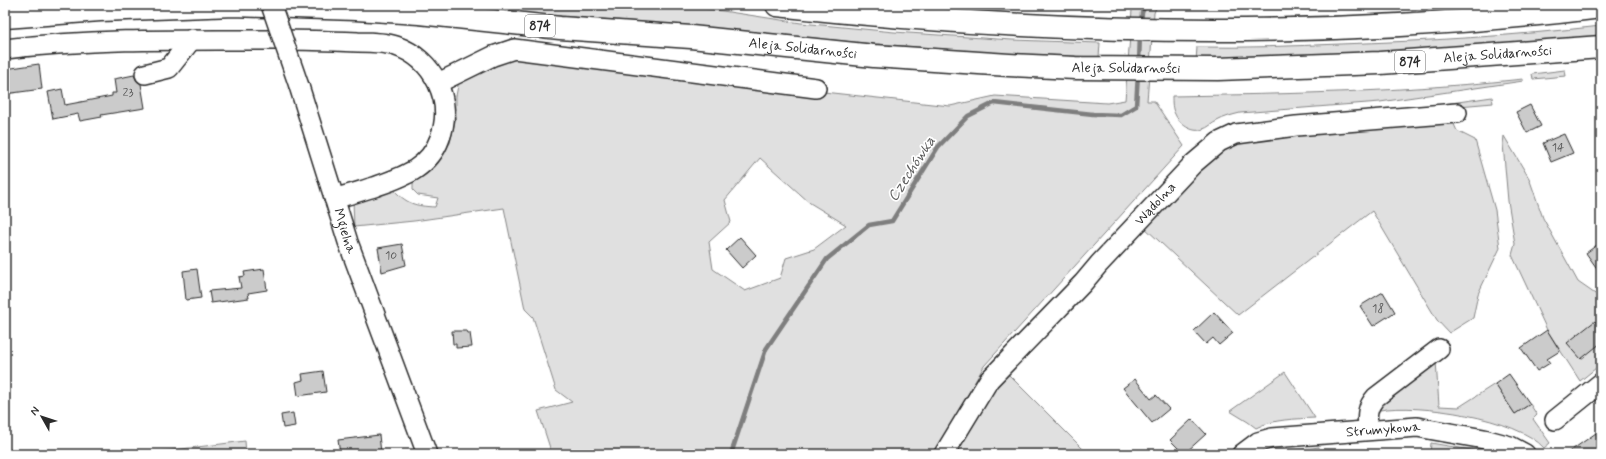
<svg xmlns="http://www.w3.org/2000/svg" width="1606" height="459" viewBox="0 0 1606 459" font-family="Mynerve,sans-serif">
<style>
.green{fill:#e0e0e0;stroke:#868686;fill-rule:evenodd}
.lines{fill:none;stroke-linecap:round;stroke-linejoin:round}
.stream{stroke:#7e7e7e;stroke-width:4.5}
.building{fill:#cbcbcb;stroke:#2b2b2b}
.minor-casing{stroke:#2b2b2b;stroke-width:22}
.major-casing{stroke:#2b2b2b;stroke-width:25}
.minor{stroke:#fff;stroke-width:19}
.major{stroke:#fff;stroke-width:22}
.minor-bridge-casing{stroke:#2b2b2b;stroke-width:22;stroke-linecap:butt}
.minor-bridge{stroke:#fff;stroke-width:19}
.labels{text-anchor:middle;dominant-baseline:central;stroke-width:3.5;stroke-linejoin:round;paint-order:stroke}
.number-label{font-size:12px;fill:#535353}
.shield{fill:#fff;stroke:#6b6b6b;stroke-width:1}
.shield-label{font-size:13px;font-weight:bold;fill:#2b2b2b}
.street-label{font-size:14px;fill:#2b2b2b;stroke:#fff}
.water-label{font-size:15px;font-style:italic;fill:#5c5c5c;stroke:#fff}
</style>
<rect width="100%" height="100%" fill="#fff"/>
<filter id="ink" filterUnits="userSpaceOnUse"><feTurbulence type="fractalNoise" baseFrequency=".025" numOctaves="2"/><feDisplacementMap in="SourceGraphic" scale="8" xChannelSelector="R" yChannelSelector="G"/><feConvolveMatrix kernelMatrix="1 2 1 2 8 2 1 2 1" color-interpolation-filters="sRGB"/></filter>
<g filter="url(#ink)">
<path class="green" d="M447,5h236l118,18 93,9 118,8 88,3 -1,14 -87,-3 -149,-11 -169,-17 -159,-12z
M1134,5h23l-3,8 -7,88h7l30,45 -200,220 -50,88h-382l-14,-43 34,-9 -16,-12 -23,-73 -8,-8 -21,-101 -90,13 -60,6 -1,-26 40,-12c14,15 22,17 42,18l3,-9 -20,-3 -5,-5v-7l20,-15 17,-25 6,-26v-21l3,-16 57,-22 434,48 45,-10 112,7 18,-3 7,-90zM760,158l50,45 36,22 -32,24 -28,9 -6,20 -35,13 -32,-22 -4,-27 22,-20 -6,-22z
M1601,26v13l-72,6 -333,16 1,-14c48,1 96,-1 143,-3 87,-3 174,-8 261,-18z
M1565,70l1,6 -33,3 -1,-5z
M1523,79v2l-143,21 -140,11c-8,2 -16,4 -23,8 -5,2 -9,7 -14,8 -10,5 -24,-5 -28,-15 -3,-5 -3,-12 -3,-18 117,-2 234,-4 351,-17z
M1492,97l1,6 -103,9z
M1453,122l4,9 18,9 20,70 5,38 -22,46 -5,24 -24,15 -12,-13 -65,-109 -134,104 -94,-88 73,-75 28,-13z
M1504,136l25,42 14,40 35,64 23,16v66l-21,17 -33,-51 -35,-75 3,-11 -7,-43 -5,-57z
M1436,361l3,45 20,1 36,-23 20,30 15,-10 7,11 -4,4 17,24 -6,5c-26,-30 -126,-45 -164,-38l2,-7z
M1285,372l30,46c-19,1 -42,1 -59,10l-8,-6 -18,-11z
M1007,373l81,81h-135l41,-68z
M245,441l1,13h-104z
M1431,443l58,10 -59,1z
M1319,447v7h-42l1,-1z"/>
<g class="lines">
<path class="stream" d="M1141,23l1,-10 3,-8
M1139,63l1,-29
M731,454l35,-105 61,-90 42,-34 23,-4 46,-74 30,-31 26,-13 99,11 28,1 15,-9 2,-32"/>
</g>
<path class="building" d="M39,64l3,25 -37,5v-25z
M134,75l3,6 4,3 4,24 -44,7 1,2 -22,4 -2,-7 -25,5 -5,-27 14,-3 3,16 47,-9v-3h4l-2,-14z
M1530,105l11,21 -14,7 -11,-21z
M1564,134l9,19 -22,9 -8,-19z
M740,237l16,18 -14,13 -16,-18z
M1601,242v32l-15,-21z
M402,244l4,21 -24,7 -4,-24z
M197,269l4,29 -15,2 -3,-29z
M264,269l3,21 -19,3 1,5 -38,5 -2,-12 32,-3 -2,-11 6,-1 -1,-4z
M1383,292l12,20 -22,14 -13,-20z
M1214,312l19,21 -14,12 -6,-7 -7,6 -12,-13z
M1595,321l6,7v15l-20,16 -14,-16z
M1547,330l13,21 -13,8 3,4 -13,8 -16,-23z
M452,331h15l1,2h2l2,14 -16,1v-4h-3z
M323,371l3,21 -28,4 -2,-14 7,-2 -1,-6z
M1509,374l21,30 -15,10 -20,-30z
M1135,379l16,20 5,-4 13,14 -17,14 -29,-35z
M293,413l2,13 -12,2 -2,-13z
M1192,419l14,15 -22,20 -14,-14z
M1596,433l5,7v14h-35z
M379,435l2,18 -9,1h-32l-2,-14z"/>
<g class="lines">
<defs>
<g id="minor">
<path d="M5,49c92,-11 184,-9 277,-9 25,0 51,1 76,2 12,0 26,0 38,4 38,13 58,55 44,92 -11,31 -38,39 -66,49 -14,4 -27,9 -40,11"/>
<path d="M145,74l24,-6 23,-29"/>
<path d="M438,83l55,-27 21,-7 302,39"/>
<path id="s1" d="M299,86l49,156 79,212"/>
<path d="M1555,420l46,-37"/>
<path d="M1368,430c-1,-14 -2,-22 8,-33l63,-48"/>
<path id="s2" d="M944,454l45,-74 94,-97 16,-19 94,-100 26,-22 17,-8 60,-8 161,-13"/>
<path id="s3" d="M1242,454l16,-12 14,-4 145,-11 67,12 26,7 15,8"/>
</g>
<g id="major">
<path d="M777,5c273,30 551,36 824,2"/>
<path id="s4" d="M5,17l95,-7 134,-5 122,4 63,4 141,15 131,9 183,19 135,9 66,3 143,1 162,-6 221,-16"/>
</g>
</defs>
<use href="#minor" class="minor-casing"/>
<use href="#major" class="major-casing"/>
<use href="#minor" class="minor"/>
<use href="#major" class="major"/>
<defs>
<path id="minor-bridge" d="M271,5l28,81"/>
</defs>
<use href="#minor-bridge" class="minor-bridge-casing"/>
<use href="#minor-bridge" class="minor-bridge"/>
</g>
</g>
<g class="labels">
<g class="number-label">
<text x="128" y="93">23</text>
<text x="1558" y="148">14</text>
<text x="391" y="256">10</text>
<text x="1378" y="309">18</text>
</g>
<g class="shield">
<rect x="525" y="15" width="30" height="22" rx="3"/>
<rect x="1395" y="51" width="30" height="22" rx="3"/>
</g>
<g class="shield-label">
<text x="540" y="26">874</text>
<text x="1410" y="62">874</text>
</g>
<g class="street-label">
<text stroke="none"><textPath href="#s4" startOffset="800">Aleja Solidarności</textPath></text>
<text stroke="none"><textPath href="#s4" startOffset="1496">Aleja Solidarności</textPath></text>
<text stroke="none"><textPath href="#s4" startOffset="1124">Aleja Solidarności</textPath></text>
<text stroke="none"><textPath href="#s2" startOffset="329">Wądolna</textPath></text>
<text stroke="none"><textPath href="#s1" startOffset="152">Mgielna</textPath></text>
<text stroke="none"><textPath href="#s3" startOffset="146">Strumykowa</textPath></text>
</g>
<g class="water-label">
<text transform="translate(912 169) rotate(-57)">Czechówka</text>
</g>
</g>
<rect width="1606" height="459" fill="none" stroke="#fff" stroke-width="20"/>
<rect x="10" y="10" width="1586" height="439" fill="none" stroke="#2b2b2b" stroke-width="1.5" filter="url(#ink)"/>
<g transform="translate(42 417) rotate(309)" stroke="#ffffff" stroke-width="3" paint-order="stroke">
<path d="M0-3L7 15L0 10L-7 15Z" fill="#2b2b2b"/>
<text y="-6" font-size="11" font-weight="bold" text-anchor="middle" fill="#2b2b2b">N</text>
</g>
</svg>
